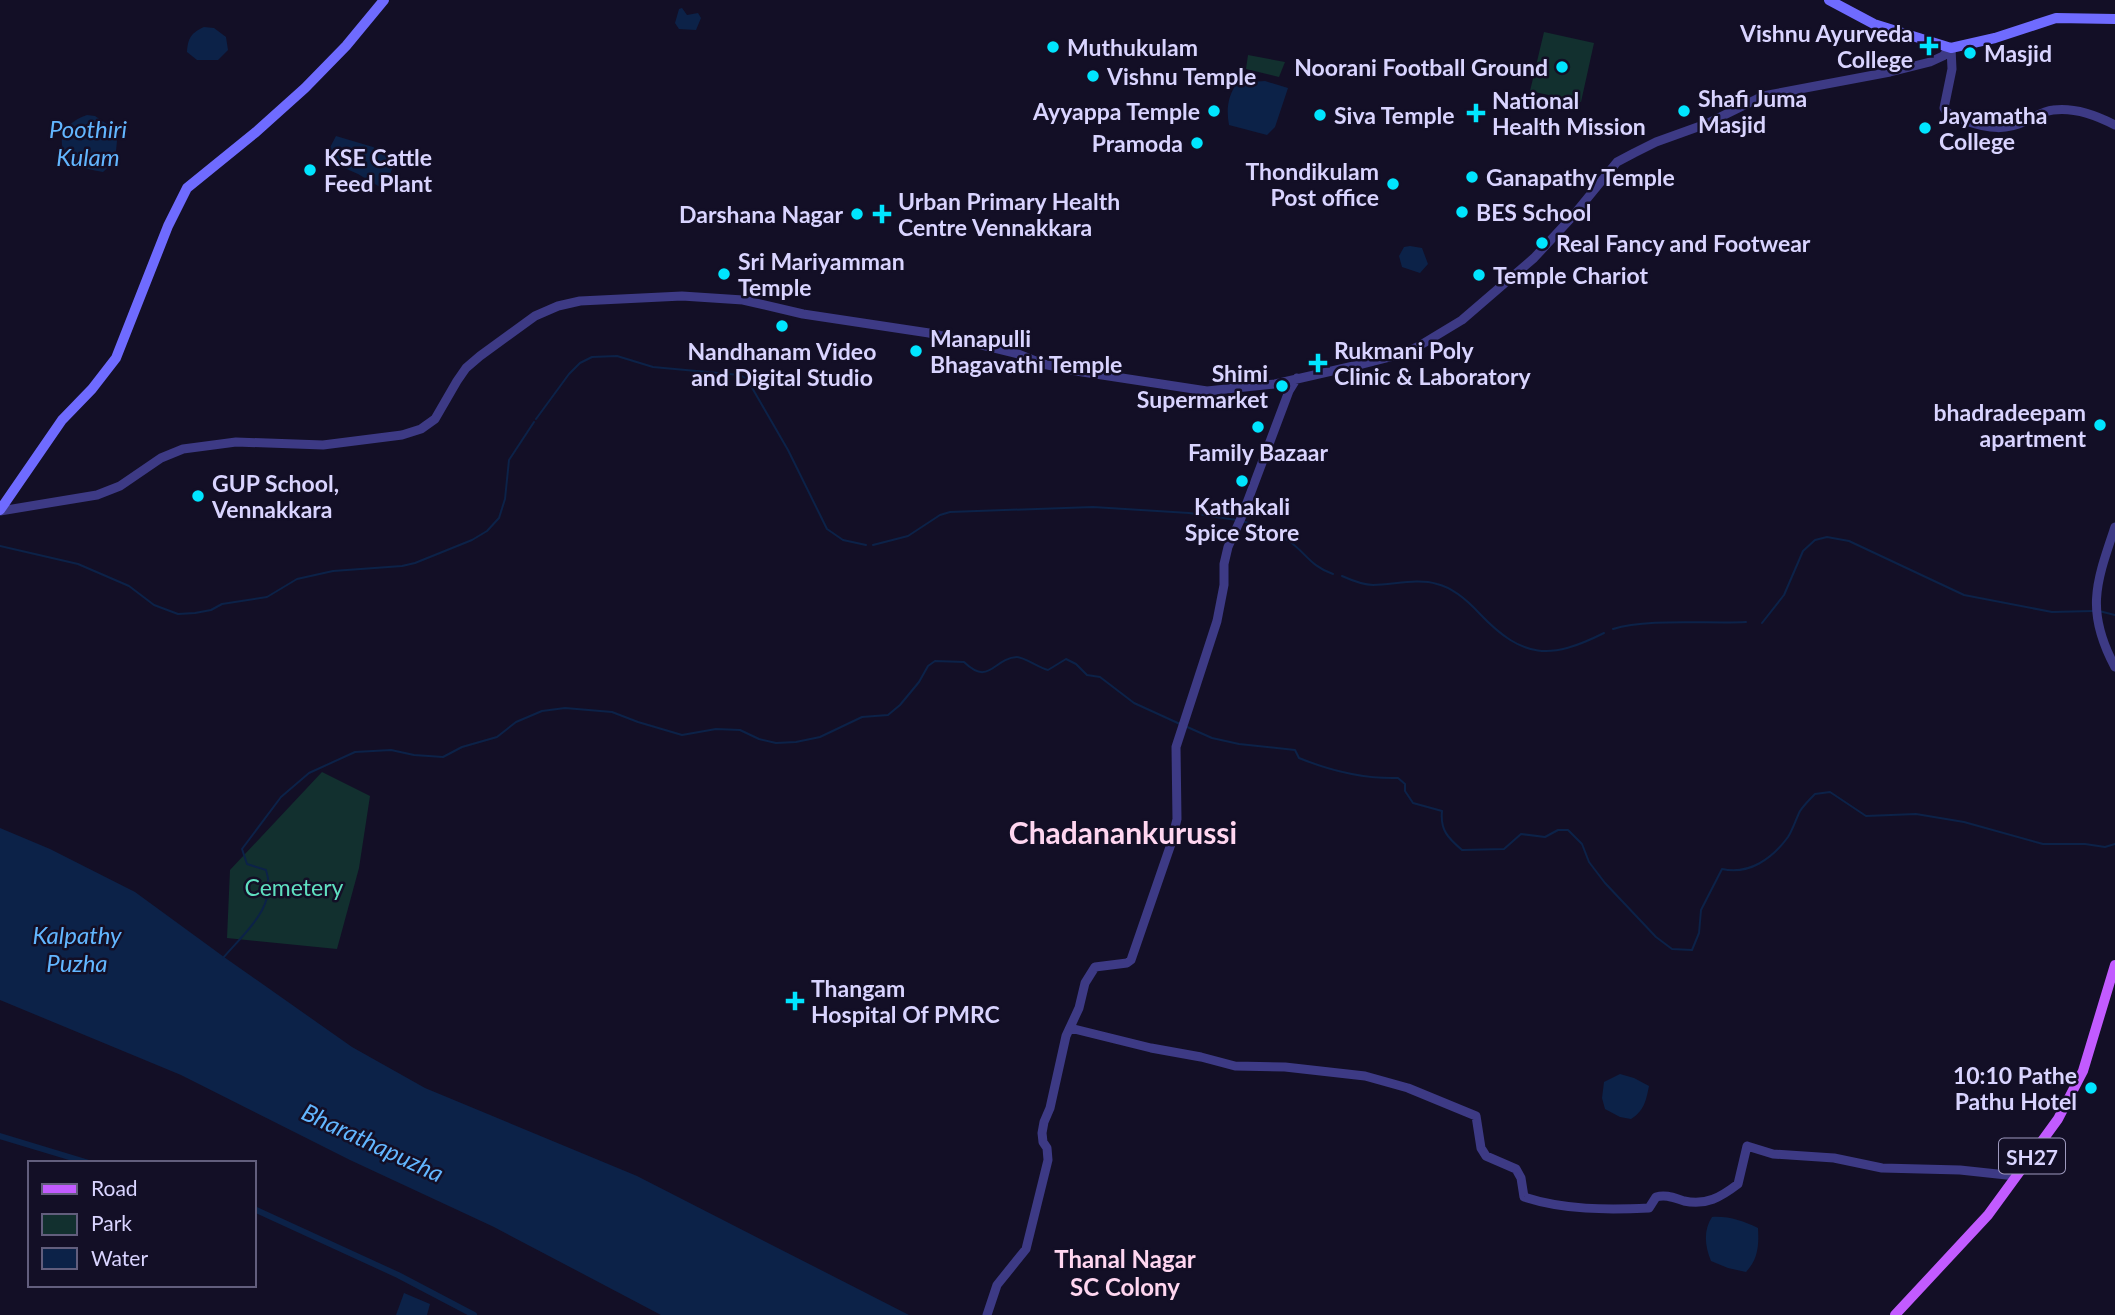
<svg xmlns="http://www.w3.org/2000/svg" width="2115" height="1315" viewBox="0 0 2115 1315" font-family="Lato,sans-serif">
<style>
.green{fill:#12302f}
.water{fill:#0c2248}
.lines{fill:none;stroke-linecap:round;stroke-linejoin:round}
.stream{stroke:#0c2248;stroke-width:2}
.canal{stroke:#0c2248;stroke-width:6}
.tertiary{stroke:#3d3a85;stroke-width:9}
.secondary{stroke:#6f6bff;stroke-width:10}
.primary{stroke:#c25bff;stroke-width:10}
.poi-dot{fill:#00e5ff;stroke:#130f26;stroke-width:2.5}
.labels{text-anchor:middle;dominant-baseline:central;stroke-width:5;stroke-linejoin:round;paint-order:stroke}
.shield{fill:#130f26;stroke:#9e99be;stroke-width:2}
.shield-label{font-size:21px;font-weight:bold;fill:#d9d4ff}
.poi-label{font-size:23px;font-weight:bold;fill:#d9d4ff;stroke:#130f26;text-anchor:start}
.park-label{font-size:23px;fill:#5fe0c0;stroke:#130f26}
.water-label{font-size:24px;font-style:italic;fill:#62b6ff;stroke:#130f26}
.neighbourhood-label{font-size:24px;font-weight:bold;fill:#ffd6f0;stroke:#130f26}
.district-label{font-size:30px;font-weight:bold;fill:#ffd6f0;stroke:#130f26}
</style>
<rect width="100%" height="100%" fill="#130f26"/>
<path class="green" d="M1544,32l50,11 -13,59 -51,-11z
M1248,55l37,7 -6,15 -33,-8z
M322,772l48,24 -11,72 -22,81 -110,-11 3,-68z"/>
<path class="water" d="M682,8l5,7 11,-2 3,5 -5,12 -17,-1 -4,-6 4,-14z
M204,27l10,1 12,9 2,13 -10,10h-21l-10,-8c1,-14 4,-19 17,-25z
M1265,81l23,7 -13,39 -8,8 -38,-10c-3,-16 -1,-29 8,-42z
M87,115l8,1 19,13 3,12 -2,20 -12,11c-10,-2 -24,-4 -32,-11 -19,-19 -6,-39 16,-46z
M336,136l37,11 22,13 -10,30 -27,-16 -34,-15z
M1410,246l12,2 6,16 -8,9 -18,-6 -3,-11 5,-9z
M0,828l50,21 85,43 89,65 128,90 73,41 212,88 272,139h-248l-167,-88 -144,-67 -169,-85 -181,-75z
M1620,1074l14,4 15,8c-3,15 -5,25 -18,33l-11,-2 -15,-8 -3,-11 2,-16z
M1712,1217c17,-1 31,4 46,11 1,18 0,31 -12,44l-18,-4 -17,-7c-6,-15 -8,-30 1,-44z
M404,1293l26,11 -3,11h-31z"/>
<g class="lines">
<path class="stream" d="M536,419l33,-45 11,-11 12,-6 25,-1 36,11 87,8 7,4 41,71 39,79 16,11 23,5
M1242,521c16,5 33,11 47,20 17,12 21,25 44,33
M873,545l35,-9 32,-21 10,-3 143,-5 96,6 48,7
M0,546l78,18 51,22 25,19 24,9 17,-1 16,-3 11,-6 45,-7 30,-18 36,-8 69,-5 13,-3 57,-23 15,-9 12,-13 6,-19 4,-39 25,-38
M1342,576c9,4 20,9 31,9 20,0 44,-7 64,-1 17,4 32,18 43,30 43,45 70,46 124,19
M2099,611l16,4
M1762,623l22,-28 19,-44 12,-11 12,-3 22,4 115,54 88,17 41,-1
M1613,629c33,-11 96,-5 133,-7
M1185,726l27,12 27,6 56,6 4,8c32,13 64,21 99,20l7,6v7l8,12 29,8c-2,19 6,27 20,39l42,-1 17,-15 24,3 13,-7h10l14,14 7,18 16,21 51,54 16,12 20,1 7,-17 2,-23 21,-41c27,6 50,-10 66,-32 5,-8 8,-18 12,-26 4,-6 10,-12 15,-17l15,-2 36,24 50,-2 48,8 79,22h42l20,3 10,-3
M223,958c22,-26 55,-51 43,-88l-19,-6 -5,-15 39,-52 28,-24 46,-21 36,-2 23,5 29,2 19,-10 35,-10 19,-15 26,-11 23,-3 47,4 26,10 44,13 34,-6 24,1 19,9 17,4 20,-1 24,-5 42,-20 26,-2 12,-10 19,-23 9,-16 7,-5 29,1c26,25 29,-4 53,-5 7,0 22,11 31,13l18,-11 10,5 11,11 13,2 34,26 46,21"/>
<path class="canal" d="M0,1136l89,27
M254,1209l144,66 76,40"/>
<path class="tertiary" d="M1951,48l1,21 -8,39c4,8 13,10 22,13 23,8 40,10 62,-1 8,-4 16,-9 25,-10 22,-3 43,5 62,15
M0,511l97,-16 23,-9 41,-28 22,-9 53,-7 87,3 79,-10 19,-6 14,-10 22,-38 9,-13 14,-12 55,-40 23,-10 22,-5 102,-5 61,4 60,14 126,19 57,13 32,8 25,10 33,7 131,20 68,-7 83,-19 44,-11 17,-8 43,-26 72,-62 38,-41 45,-55 17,-9 22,-11 50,-18 57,-28 127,-24 40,-10 13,-6 8,-8
M2115,527c-19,56 -30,84 0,140
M1070,1028l81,20 50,9 34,9 50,1 80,9 43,12 68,28 5,32 5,8 30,13 5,9 3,19c40,13 83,13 125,11l7,-11c10,-3 18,1 28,4 22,5 37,-4 54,-17l9,-38 26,8 61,4 48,10 78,2 56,6
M987,1315l10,-30 29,-36 22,-89 -1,-12 -4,-6 -1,-9 2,-11 6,-14 16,-72 13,-28 6,-25 10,-16 32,-4 4,-3 40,-116 6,-25 -1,-72 41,-126 7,-36v-21l4,-17 14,-31 47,-125 8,-13"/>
<path class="secondary" d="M1829,0l45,24 77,24 44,-10 61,-20 59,1
M0,510l62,-90 30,-31 24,-31 52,-132 19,-38 69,-56 49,-44 41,-42 38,-46"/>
<path class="primary" d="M1895,1315l93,-100 70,-96 25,-48 32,-106"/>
</g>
<g class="poi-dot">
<path d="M1925.5 35.5h7v7h7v7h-7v7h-7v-7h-7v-7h7z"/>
<circle cx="1053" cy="47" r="7"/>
<circle cx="1970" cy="53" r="7"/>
<circle cx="1562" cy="67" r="7"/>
<circle cx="1093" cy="76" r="7"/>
<circle cx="1214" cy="111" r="7"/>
<circle cx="1684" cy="111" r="7"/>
<path d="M1472.5 102.5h7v7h7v7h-7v7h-7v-7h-7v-7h7z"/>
<circle cx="1320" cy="115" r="7"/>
<circle cx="1925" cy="128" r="7"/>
<circle cx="1197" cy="143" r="7"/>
<circle cx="310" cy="170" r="7"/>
<circle cx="1472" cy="177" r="7"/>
<circle cx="1393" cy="184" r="7"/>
<circle cx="1462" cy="212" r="7"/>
<circle cx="857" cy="214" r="7"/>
<path d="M878.5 203.5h7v7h7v7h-7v7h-7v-7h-7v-7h7z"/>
<circle cx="1542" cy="243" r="7"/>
<circle cx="724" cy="274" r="7"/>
<circle cx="1479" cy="275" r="7"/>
<circle cx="782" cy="326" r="7"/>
<circle cx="916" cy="351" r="7"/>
<path d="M1314.5 352.5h7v7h7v7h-7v7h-7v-7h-7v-7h7z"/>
<circle cx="1282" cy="386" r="7"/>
<circle cx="2100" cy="425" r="7"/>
<circle cx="1258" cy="427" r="7"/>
<circle cx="1242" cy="481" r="7"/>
<circle cx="198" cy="496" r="7"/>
<path d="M791.5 990.5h7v7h7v7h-7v7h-7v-7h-7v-7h7z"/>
<circle cx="2091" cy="1088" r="7"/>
</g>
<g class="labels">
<rect class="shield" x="1999" y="1138.5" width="66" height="35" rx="5"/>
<g class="shield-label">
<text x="2032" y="1156">SH27</text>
</g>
<g class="poi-label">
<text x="1913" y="33" text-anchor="end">Vishnu Ayurveda<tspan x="1913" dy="26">College</tspan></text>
<text x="1067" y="47">Muthukulam</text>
<text x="1984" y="53">Masjid</text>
<text x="1548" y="67" text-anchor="end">Noorani Football Ground</text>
<text x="1107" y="76">Vishnu Temple</text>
<text x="1698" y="98">Shafi Juma<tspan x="1698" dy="26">Masjid</tspan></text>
<text x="1492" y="100">National<tspan x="1492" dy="26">Health Mission</tspan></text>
<text x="1200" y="111" text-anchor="end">Ayyappa Temple</text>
<text x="1334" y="115">Siva Temple</text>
<text x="1939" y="115">Jayamatha<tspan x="1939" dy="26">College</tspan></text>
<text x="1183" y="143" text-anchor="end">Pramoda</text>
<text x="324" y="157">KSE Cattle<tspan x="324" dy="26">Feed Plant</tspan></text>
<text x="1379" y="171" text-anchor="end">Thondikulam<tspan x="1379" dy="26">Post office</tspan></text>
<text x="1486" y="177">Ganapathy Temple</text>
<text x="898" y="201">Urban Primary Health<tspan x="898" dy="26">Centre Vennakkara</tspan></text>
<text x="1476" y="212">BES School</text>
<text x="843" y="214" text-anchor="end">Darshana Nagar</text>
<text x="1556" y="243">Real Fancy and Footwear</text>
<text x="738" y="261">Sri Mariyamman<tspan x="738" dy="26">Temple</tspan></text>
<text x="1493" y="275">Temple Chariot</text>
<text x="930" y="338">Manapulli<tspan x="930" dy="26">Bhagavathi Temple</tspan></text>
<text x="1334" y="350">Rukmani Poly<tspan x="1334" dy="26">Clinic &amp; Laboratory</tspan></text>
<text x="782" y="351" text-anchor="middle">Nandhanam Video<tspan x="782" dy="26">and Digital Studio</tspan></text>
<text x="1268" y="373" text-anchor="end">Shimi<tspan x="1268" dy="26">Supermarket</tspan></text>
<text x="2086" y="412" text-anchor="end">bhadradeepam<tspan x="2086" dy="26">apartment</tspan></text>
<text x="1258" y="452" text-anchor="middle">Family Bazaar</text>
<text x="212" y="483">GUP School,<tspan x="212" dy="26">Vennakkara</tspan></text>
<text x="1242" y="506" text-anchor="middle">Kathakali<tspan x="1242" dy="26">Spice Store</tspan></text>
<text x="811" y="988">Thangam<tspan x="811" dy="26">Hospital Of PMRC</tspan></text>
<text x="2077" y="1075" text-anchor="end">10:10 Pathe<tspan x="2077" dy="26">Pathu Hotel</tspan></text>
</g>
<g class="park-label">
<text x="294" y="887">Cemetery</text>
</g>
<g class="water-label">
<text x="88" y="128">Poothiri<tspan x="88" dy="28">Kulam</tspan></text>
<text x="77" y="934">Kalpathy<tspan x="77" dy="28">Puzha</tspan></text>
<text transform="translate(373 1142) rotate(25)">Bharathapuzha</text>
</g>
<g class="neighbourhood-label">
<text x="1125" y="1258">Thanal Nagar<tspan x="1125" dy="28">SC Colony</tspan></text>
</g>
<g class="district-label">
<text x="1123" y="832">Chadanankurussi</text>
</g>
</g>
<rect x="28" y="1161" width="228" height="126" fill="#130f26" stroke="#625e7d" stroke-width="2"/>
<rect x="42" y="1184" width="35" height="10" fill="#c25bff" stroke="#625e7d" stroke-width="2"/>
<text x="91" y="1196" font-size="21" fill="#d9d4ff">Road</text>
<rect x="42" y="1214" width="35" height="21" fill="#12302f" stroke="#625e7d" stroke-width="2"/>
<text x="91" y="1231" font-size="21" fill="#d9d4ff">Park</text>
<rect x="42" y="1248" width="35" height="21" fill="#0c2248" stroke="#625e7d" stroke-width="2"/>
<text x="91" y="1266" font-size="21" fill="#d9d4ff">Water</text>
</svg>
